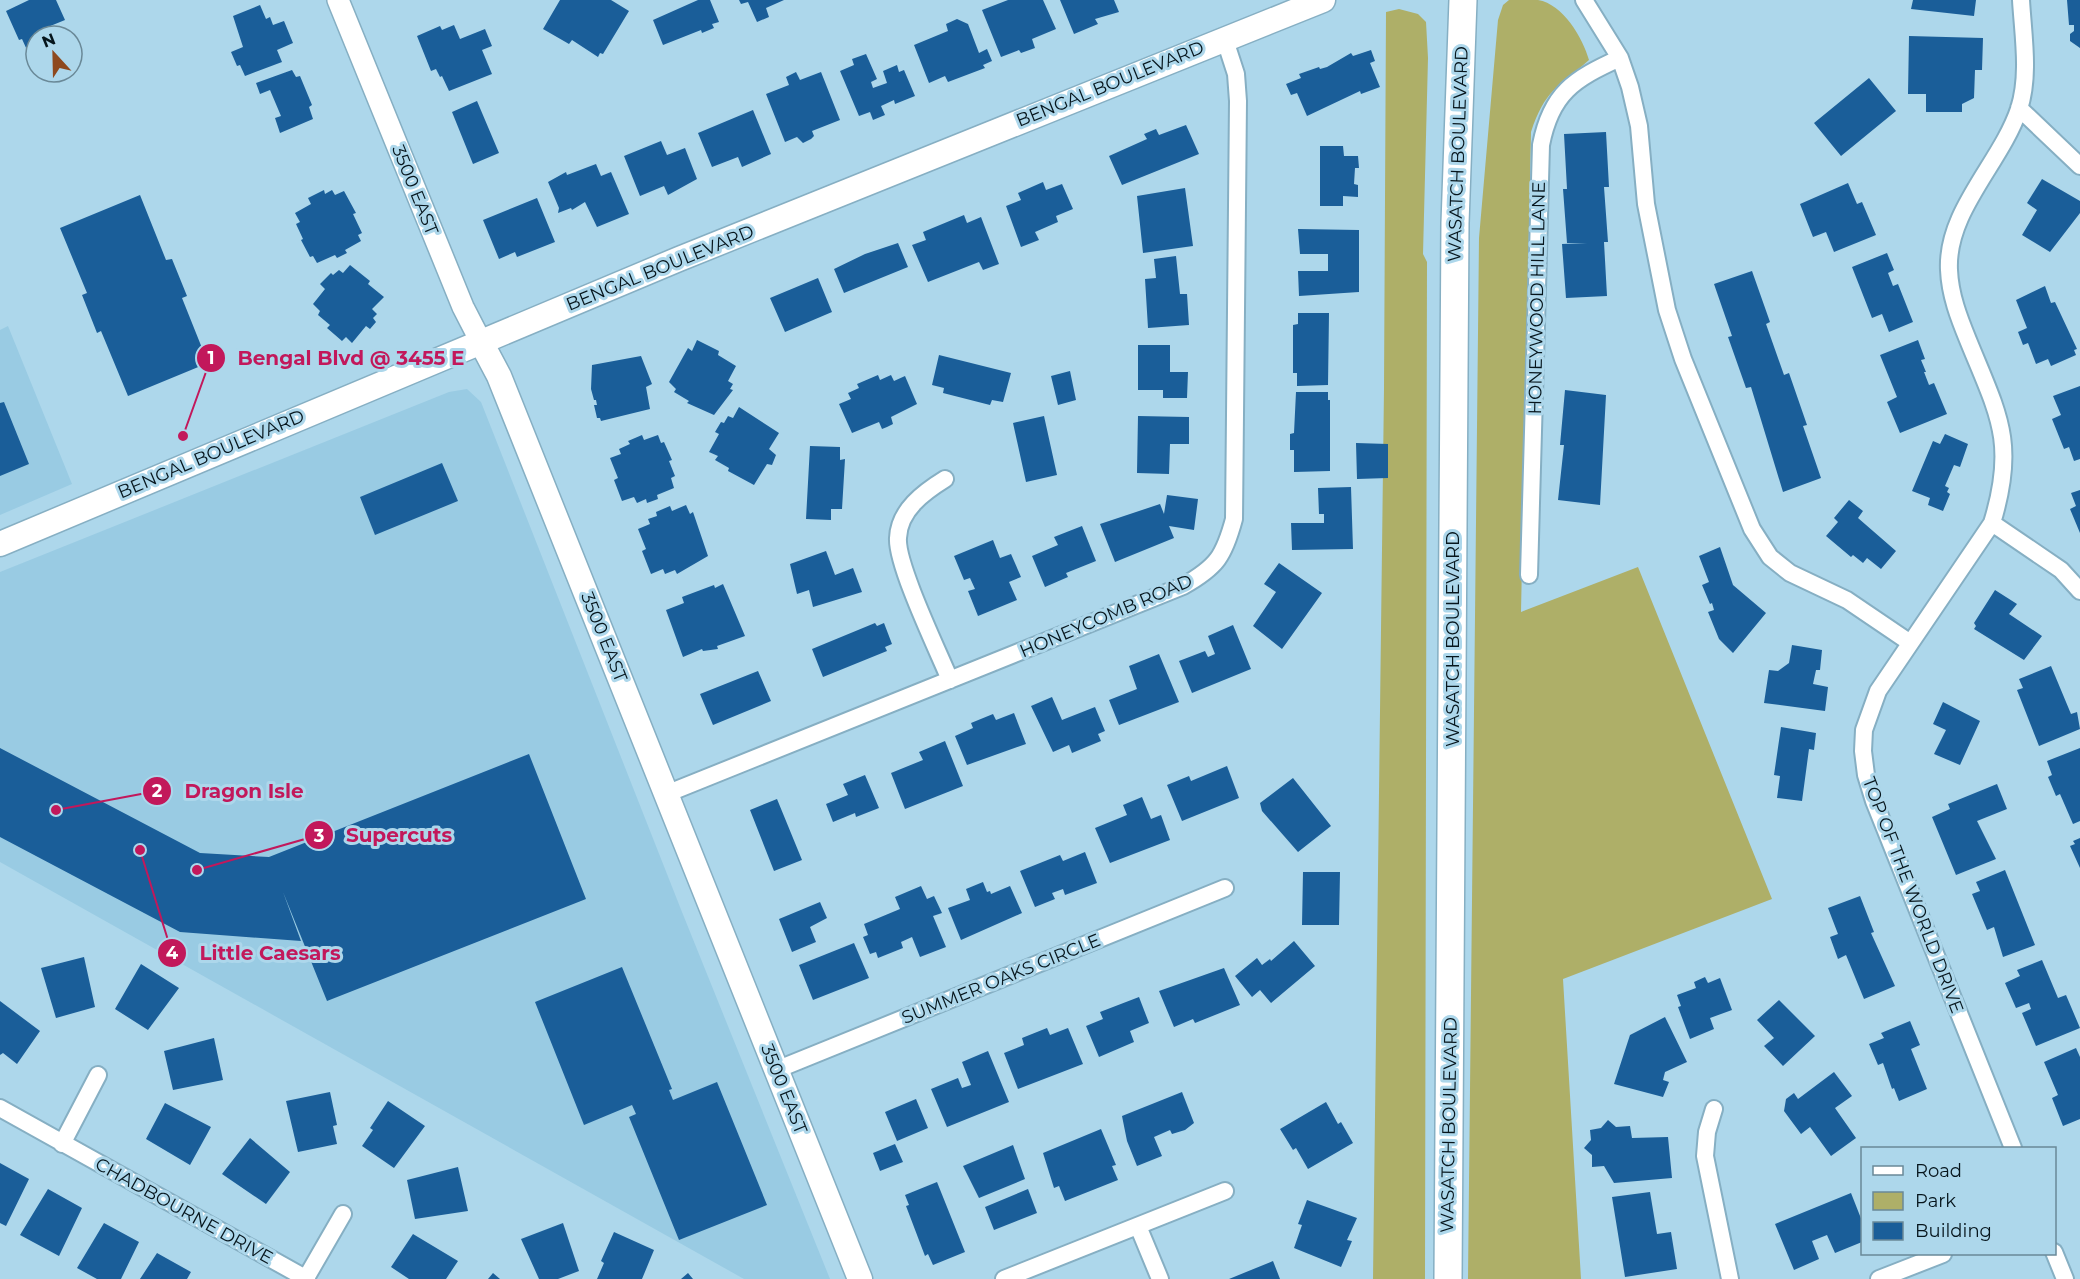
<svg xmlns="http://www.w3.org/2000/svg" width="2080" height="1279" viewBox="0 0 2080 1279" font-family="Montserrat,sans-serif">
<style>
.built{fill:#99cbe3}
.green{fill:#aeaf68}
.building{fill:#1a5e99}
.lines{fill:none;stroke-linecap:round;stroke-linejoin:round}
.minor-casing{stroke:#86afc3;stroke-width:20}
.tertiary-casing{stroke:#86afc3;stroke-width:24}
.secondary-casing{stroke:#86afc3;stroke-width:27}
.primary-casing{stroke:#86afc3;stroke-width:30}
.minor{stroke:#fff;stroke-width:16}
.tertiary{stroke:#fff;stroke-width:21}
.secondary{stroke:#fff;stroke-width:24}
.primary{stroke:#fff;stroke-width:27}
.labels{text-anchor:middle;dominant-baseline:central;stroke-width:6;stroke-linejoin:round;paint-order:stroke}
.street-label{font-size:18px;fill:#06151c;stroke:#add7eb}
.leader{fill:none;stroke:#c2185b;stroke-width:2}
.callout-dot{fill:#c2185b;stroke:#add7eb;stroke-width:2}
.mark-label{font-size:18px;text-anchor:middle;font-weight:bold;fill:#fff}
.callout-label{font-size:20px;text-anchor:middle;font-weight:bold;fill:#c2185b;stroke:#add7eb;stroke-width:6;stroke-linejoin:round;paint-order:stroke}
</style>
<rect width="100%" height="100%" fill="#add7eb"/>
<path class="built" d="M8,326l64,158 -72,31v-185z
M467,389l14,13 201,510 148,367h-86l-744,-417v-290l449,-180z"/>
<path class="green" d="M1509,0c9,0 20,0 29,0 25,4 45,38 51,60 -32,28 -44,30 -58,72l-10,480 117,-45 134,332 -209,80 18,300h-113l11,-1041 19,-218 5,-15z
M1399,9l19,5 8,8 2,36 -5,196 4,8 -2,1017h-52l11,-891 2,-376z"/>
<path class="building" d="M29,0h27l9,20 -27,11 3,5h-5v11l-9,3 -5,-11 -3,1 -13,-29z
M560,0h51l18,11 -26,43 -3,-1 -2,4 -26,-17 -3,4 -26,-15z
M698,0h12l9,22 -7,2 2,4 -12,5 -1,-3 -38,15 -10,-25z
M739,0h45l-18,8 3,9 -12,5 -9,-20 -7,2z
M1008,0h35l13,29 -24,10 3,9 -14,5 -2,-3 -18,7 -19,-47z
M1060,0h54l5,12 -24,7 3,5 -24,10z
M1913,0h63l-2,16 -63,-7z
M2067,0h13v48l-10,-7v-7l4,-3v-6h-5z
M260,5l6,14 4,-2 3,8 11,-4 9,22 -16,7 5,12 -37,14 -5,-11 -3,1 -6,-14 12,-5 -10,-31z
M957,19l11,5 11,29 8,-4 5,12 -9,4 2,3 -37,14 -3,-6 -16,7 -15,-38 34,-14 -2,-7z
M454,25l6,14 25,-10 7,17 -10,4 10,24 -43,17 -7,-15 -2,1 -4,-8 -5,2 -14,-35 23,-10 2,4z
M1909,36l74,2 -1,32h-7l-1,28 -12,6v8h-36v-18h-18z
M1371,50l4,11 -5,2 10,24 -19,7 -1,-3 -53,25 -10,-23 -6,2 -5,-11 15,-6 -2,-4 20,-7 1,2 7,-2 24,-14 2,3z
M866,54l11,25 -6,3 2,6 14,-5 -4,-12 14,-6 2,7 5,-2 11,26 -20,8 -1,-4 -13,6 4,9 -12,5 -3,-8 -11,4 -19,-45 14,-6 -2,-6z
M292,70l4,7 4,-1 12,29 -3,2 4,12 -33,14 -5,-15 6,-2 -11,-26 -10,4 -4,-11z
M796,72l4,8 21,-8 19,48 -28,11 2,5 -3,3 -8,4 -6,-6 -12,5 -19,-48 23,-9 -3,-8z
M1869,78l27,33 -55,45 -27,-33z
M477,101l22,52 -26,11 -21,-52z
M753,110l18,44 -29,13 -4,-10 -26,10 -14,-34z
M1186,125l13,29 -77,31 -13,-29 38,-17 -3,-5 12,-5 3,6z
M1606,132l3,55h-5l4,55h-4l3,54 -41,2 -4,-54 25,-1h-20l-4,-54h4l-3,-55z
M661,141l6,14 18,-7 12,31 -29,16 -4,-9 -24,10 -16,-40z
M1320,146h23l1,10h14l1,12h-4l-1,16 4,1v12l-15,-1v10h-23z
M596,164l5,12 10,-4 18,42 -32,13 -12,-25 -13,8 -1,-2 -13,5 1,-5 -11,-26 18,-10 1,3z
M2042,179l38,22v12l-30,39 -28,-17 15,-25 -10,-7z
M1043,182l3,8 16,-6 11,25 -17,7 2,6 -23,10 4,8 -18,7 -15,-41 15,-6 -3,-7z
M1848,183l9,21 5,-2 14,33 -42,17 -8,-20 -13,5 -13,-33z
M1185,188l8,58 -50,7 -6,-57z
M324,190l1,4 7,-4 3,5 9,-4 12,22 -3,1 9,19 -4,2 3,6 -16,9 2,3 -10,5 -2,-3 -18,8 -4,-7 -3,1 -9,-17 2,-1 -7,-15 4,-2 -5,-9 16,-9 -3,-6z
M140,195l26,65 6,-1 15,37 -5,2 26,65 -80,33 -27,-65 -4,2 -15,-38 5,-2 -27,-65z
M537,198l18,44 -38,15 -2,-5 -16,7 -16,-39z
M964,215l3,8 14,-6 18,47 -16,6 -4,-8 -51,20 -16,-37 14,-5 -3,-8z
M1298,229l61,1v62l-60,4 -1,-25h30v-17h-28z
M898,243l10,24 -64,26 -10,-24 31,-15z
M1887,253l7,17 -6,3 5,13 5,-2 15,38 -24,10 -7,-18 -10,4 -20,-51z
M1176,256l4,38h7l2,31 -41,3 -3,-49 11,-1 -2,-19z
M350,265l20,16 -2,3 16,13 -12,12 5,5 -4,4 3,4 -6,7 -4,-3 -14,17 -6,-6 -4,4 -15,-13 3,-3 -12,-10 2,-4 -7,-7 12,-15 -5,-5 11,-11 2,2 6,-5 4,3z
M1752,271l18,51 -4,2 18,51 5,-2 18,52 -4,1 18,52 -38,14 -32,-105 -5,1 -18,-51 4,-1 -18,-52z
M818,278l14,34 -47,20 -15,-34z
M2045,286l6,17 4,-1 22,47 -3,1 2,5 -25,11 -3,-7 -12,5 -8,-21 -5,2 -5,-13 9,-4 -11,-28z
M1298,313h31l-1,72 -31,1v-13h-4v-48l5,-1z
M697,340l22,11 -1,4 18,11 -8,15 5,3 -3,5 3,1 -19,25 -27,-12 2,-2 -15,-9 2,-3 -7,-7 19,-34 4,3z
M1918,340l7,19 -4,1 5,12h-2l5,13 5,-2 13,31 -47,19 -13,-31 10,-5 -17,-42z
M1138,345h32v27h18l-1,26h-24v-8h-25z
M939,355l72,18 -8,29 -11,-2 -2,5 -47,-12 1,-5 -12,-3z
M641,356l11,28 -6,3 4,22 -49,12 -1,-3h-3l-3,-13h3l-1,-5h-2l-3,-11 1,-24z
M1070,371l6,29 -18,5 -7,-29z
M878,375l2,5 11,-5 3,6 11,-5 12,28 -26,13 2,7 -6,3 -5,2 -3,-7 -27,11 -13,-29 12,-5 -3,-6 11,-5 -2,-4z
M2080,386v73l-6,2 -5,-14 -5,2 -12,-30 9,-4 -8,-19z
M1565,390l41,5 -6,110 -42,-5 6,-55h-4z
M1296,392h32v8h2v71l-36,1v-22h-4v-16l4,-1z
M4,402l25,62 -29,12v-73z
M739,407l40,26 -10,16 7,6 -4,10 -5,-1 -13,21 -26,-14 1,-3 -14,-8 3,-4 -9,-4 10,-18 -4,-2 6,-10 3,1 4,-7 5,2z
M1044,416l13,59 -31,7 -13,-59z
M1138,416l51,1v27h-19l-1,30 -32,-1z
M1945,434l23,10 -8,23 -6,-2 -9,21 4,2 -2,4 3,2 -7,17 -15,-6 2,-7 -18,-7 21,-50 7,3z
M642,435l2,5 14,-5 3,8 3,-1 8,18 -3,1 6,15 -4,2 3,10 -17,7 1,4 -11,4 -1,-4 -9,4 -3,-6 -12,4 -8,-21 4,-2 -8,-20 11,-4 -2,-5 11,-5 -2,-3z
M1356,443l32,1v34l-31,1z
M810,446l30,1v13l5,-1 -3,50h-11v11l-25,-1z
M442,463l16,38 -83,34 -15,-38z
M1351,487l2,62 -61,1 -1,-27h33v-9h-5l-1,-26z
M2080,490v43l-10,-24 6,-3 -5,-13z
M1167,495l31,4 -4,31 -25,-4 5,12 -59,24 -15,-38 60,-20 4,10z
M1849,500l14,11 -5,7 38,33 -15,18 -14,-11 -4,5 -10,-8 -2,2 -25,-21 12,-14 -4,-4z
M686,505l4,9 3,-2 15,44 -31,18 -2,-4 -10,4 -2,-5 -12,5 -9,-23 4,-2 -8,-20 12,-5 -2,-5 9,-3 -1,-4 14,-6 2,5z
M1082,526l14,35 -30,12 2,4 -23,10 -13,-31 26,-11 -4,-8z
M993,540l7,18 11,-4 10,23 -12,5 8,18 -39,16 -10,-25 7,-2 -5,-11 -6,2 -10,-24z
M1720,547l13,38 33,28 -33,40 -14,-14 -11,-27 6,-2 -2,-7 -2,1 -8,-19 7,-3 -10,-26z
M826,551l9,24 18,-7 9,24 -49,15 -4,-17 -12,4 -7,-30z
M1279,563l43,30 -40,56 -29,-23 23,-34 -12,-8z
M723,584l22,52 -28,10 1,3 -15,2 -1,-2 -19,8 -17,-47 18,-7 -2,-6 32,-12 1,3z
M1995,590l22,14 -8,10 33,22 -18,24 -50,-31 2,-3 -2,-3z
M875,623l2,3 7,-3 8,21 -7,3 2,4 -64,26 -11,-28z
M1233,625l18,44 -59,24 -13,-32 26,-10 3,6 7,-3 -7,-18z
M1792,645l30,5 -2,20h-4l-3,14 15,3 -3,24 -61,-8 5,-33 9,1 11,-8z
M1159,654l20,48 -60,23 -10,-25 28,-11 -8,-23z
M2051,666l20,48 6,-2 3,17 -41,17 -22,-56 6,-2 -4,-9z
M758,671l13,30 -58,24 -13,-31z
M1052,697l10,23 33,-13 10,24 -7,3 3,7 -29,12 -3,-8 -16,7 -22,-46z
M1943,702l37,19 -20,44 -26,-11 12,-24 -13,-6z
M1014,713l12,31 -59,21 -12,-29 18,-8 -2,-5 22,-9 3,6z
M1781,727l35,6 -2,17 -5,-1 -7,52 -25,-3 3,-22 -6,-1z
M945,741l18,45 -58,23 -14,-36 32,-13 -4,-8z
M0,748l200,105 69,4 260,-103 57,145 -259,102 -44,-109 18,49 -121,-9 -180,-95z
M2080,748v73l-7,3 -13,-30 -4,2 -8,-19 4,-2 -5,-14z
M1227,766l12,32 -57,23 -15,-36 22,-9 2,5z
M865,775l14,33 -23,9 -1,-4 -22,9 -7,-18 22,-9 -5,-11z
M1293,778l38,48 -33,26 -36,-41 -2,-8z
M1997,784l10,25 -30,12 19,38 -40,16 -24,-58 18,-8 -2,-5z
M1142,797l9,22 10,-4 9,25 -60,23 -15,-35 32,-13 -4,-10z
M777,799l25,61 -28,11 -24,-61z
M2080,838v30l-10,-22 5,-2 -2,-3z
M1085,852l12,31 -32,12 -2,-6 -11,4 3,6 -20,8 -15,-36 40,-16 3,6z
M2005,870l30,75 -32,12 -9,-30 -7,3 -15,-36 8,-3 -4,-9z
M1303,872h37l-1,53h-37z
M983,882l4,10 3,-1 1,3 19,-8 12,27 -61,27 -13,-32 22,-8 -4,-11z
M921,886l6,13 7,-3 8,17 -9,3 13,31 -26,10 -8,-20 -11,5 2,6 -25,10 -2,-6 -6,2 -7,-17 5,-2 -4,-11 36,-15 -5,-12z
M1860,896l14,36 -3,1 24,53 -31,13 -18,-44 -8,4 -8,-22 8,-3 -10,-26z
M820,902l7,16 -17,9 6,15 -24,10 -13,-33z
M1294,941l21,25 -44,37 -11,-13 -8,7 -17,-21 22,-18 5,7 8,-6 1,2z
M854,943l15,35 -56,22 -14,-35z
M84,957l11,50 -39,11 -15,-50z
M2042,960l16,38 8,-3 14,33 -44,18 -14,-33 9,-4 -2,-6 -13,5 -11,-25 15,-7 -3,-6z
M141,964l38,24 -31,42 -33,-21z
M622,967l50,122 -3,1 4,10 44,-18 50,123 -88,35 -50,-123 7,-3 -4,-9 -48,20 -49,-123z
M1224,968l16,37 -45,18 -2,-4 -19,8 -15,-36z
M1705,977l3,6 12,-5 12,32 -22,8 4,11 -24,10 -12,-32 3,-1 -4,-11 19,-7 -2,-6z
M1139,997l10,26 -19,8 4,11 -35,15 -13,-31 17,-7 -3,-7z
M1779,1000l36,36 -32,30 -19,-20 10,-8 -17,-18z
M0,1001l40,30 -23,33 -14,-11 -3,2z
M1665,1017l22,45 -22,10 -2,8 6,2 -6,15 -49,-13 16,-49z
M1910,1021l10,24 -9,4 16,40 -28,12 -5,-13 -2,1 -9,-26 -5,2 -9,-21 15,-6 -3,-5z
M1047,1028l3,7 18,-7 15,36 -65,25 -14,-36 20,-8 -2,-7z
M214,1038l9,42 -50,10 -9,-39z
M2076,1048l4,9v62l-17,7 -11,-28 6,-3 -14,-33z
M988,1051l21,51 -62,25 -16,-38 27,-11 4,10 9,-3 -9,-23z
M1834,1072l18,24 -17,12 21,30 -25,18 -21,-29 -9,7 -17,-23 2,-12 8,-6 4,6z
M330,1092l7,33 -4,1 4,18 -39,8 -12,-51z
M1182,1092l12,31 -9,7 -13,4 -2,-4 -16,7 8,19 -25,10 -10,-25 -5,-25z
M916,1099l12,29 -31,13 -12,-29z
M388,1101l37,25 -31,42 -32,-22 11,-16 -3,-2z
M1326,1102l12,22 3,-2 12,21 -45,26 -12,-21 -3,2 -13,-21z
M165,1103l46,24 -21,38 -44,-26z
M1608,1120l8,7 14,-1 2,12 36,-1 4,41 -58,5 -10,-17 -12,1v-12l-8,-7 7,-8 -1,-10 11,-2z
M1101,1129l15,36 -4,1 6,14 -53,21 -6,-15 -5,2 -11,-35z
M250,1138l40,34 -24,32 -44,-30z
M895,1144l8,18 -23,9 -7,-18z
M1013,1145l12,34 -46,19 -16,-32z
M0,1163l29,16 -23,47 -6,-3z
M458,1167l10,44 -53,8 -8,-39z
M937,1182l28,70 -32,13 -5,-11 -3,2 -19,-50 3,-1 -4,-10z
M48,1189l34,19 -23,48 -39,-21z
M1028,1189l9,24 -43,17 -9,-23z
M1650,1192l7,42 14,-2 6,37 -52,8 -13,-80z
M1851,1193l11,28v21l-27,11 -8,-18 -15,6 7,18 -25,11 -19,-46z
M1307,1200l50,18 -10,22 5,1 -11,26 -47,-19 8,-23 -4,-1z
M104,1223l35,19 -18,37h-24l-20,-11z
M563,1223l16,48 -21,8h-19l-18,-40z
M614,1232l40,18 -12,29h-45l7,-16 -3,-2z
M413,1234l45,27 -12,18h-37l-18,-12z
M157,1253l34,19 -4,7h-47z
M1273,1261l7,18h-51z
M493,1273l7,6h-12z
M688,1273l5,6h-12z"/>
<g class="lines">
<defs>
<path id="minor" d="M1584,0l36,58 10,29 9,39 7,78 21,106 16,49 69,170 18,28 20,16 57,27 62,42
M2019,108l61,58
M945,479c-21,13 -46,31 -47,59 -2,26 40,113 52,142
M1992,523l69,47 19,21
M1529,575l12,-430c10,-52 33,-66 79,-87
M666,794l517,-208c34,-19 41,-30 51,-67l4,-418 -2,-27 -12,-37
M776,1070l449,-182
M0,1108l307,171
M1714,1109l-7,23 -2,24 25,123
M62,1144l36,-69
M2013,1148l-139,-347 -8,-26 -3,-24 1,-21 14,-39 114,-168c25,-81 6,-109 -24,-183 -9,-22 -18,-45 -19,-70 -3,-59 52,-107 70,-161 11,-34 4,-74 2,-109
M1138,1226l22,53
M2054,1252l11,27
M306,1278l37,-64
M1004,1279l221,-88
M1879,1279l64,-25"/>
<path id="tertiary" d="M338,0l125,307 18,35"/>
<path id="secondary" d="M481,342l18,34 361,903
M0,544l679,-285 644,-259"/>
<path id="primary" d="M1448,1279l7,-1056 8,-223"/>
</defs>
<use href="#minor" class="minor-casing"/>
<use href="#tertiary" class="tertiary-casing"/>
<use href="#secondary" class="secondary-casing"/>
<use href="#primary" class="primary-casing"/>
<use href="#minor" class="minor"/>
<use href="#tertiary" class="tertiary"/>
<use href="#secondary" class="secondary"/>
<use href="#primary" class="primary"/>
</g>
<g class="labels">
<g class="street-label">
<text transform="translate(1110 84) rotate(-22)">BENGAL BOULEVARD</text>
<text transform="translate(1458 154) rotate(-88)">WASATCH BOULEVARD</text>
<text transform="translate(415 190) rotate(68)">3500 EAST</text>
<text transform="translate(660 268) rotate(-22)">BENGAL BOULEVARD</text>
<text transform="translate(1537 298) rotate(-89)">HONEYWOOD HILL LANE</text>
<text transform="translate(211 454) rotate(-23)">BENGAL BOULEVARD</text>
<text transform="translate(1106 616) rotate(-23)">HONEYCOMB ROAD</text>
<text transform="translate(604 637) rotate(68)">3500 EAST</text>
<text transform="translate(1453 639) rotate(-90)">WASATCH BOULEVARD</text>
<text transform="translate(1913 895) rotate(69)">TOP OF THE WORLD DRIVE</text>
<text transform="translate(1001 979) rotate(-22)">SUMMER OAKS CIRCLE</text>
<text transform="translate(784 1089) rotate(68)">3500 EAST</text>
<text transform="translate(1449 1125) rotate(-89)">WASATCH BOULEVARD</text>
<text transform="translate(184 1211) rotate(29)">CHADBOURNE DRIVE</text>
</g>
</g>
<path class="leader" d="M183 436L211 358M56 810L157 791M197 870L319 835M140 850L172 953"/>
<g class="callout-dot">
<circle cx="183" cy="436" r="6"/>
<circle cx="56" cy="810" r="6"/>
<circle cx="197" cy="870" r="6"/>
<circle cx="140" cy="850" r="6"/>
<circle cx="211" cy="358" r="15"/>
<circle cx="157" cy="791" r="15"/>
<circle cx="319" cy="835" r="15"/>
<circle cx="172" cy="953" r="15"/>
</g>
<g class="mark-label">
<text x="211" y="364">1</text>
<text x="157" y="797">2</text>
<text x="319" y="842">3</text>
<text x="172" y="959">4</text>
</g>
<g class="callout-label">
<text x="351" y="365">Bengal Blvd @ 3455 E</text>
<text x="244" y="798">Dragon Isle</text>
<text x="399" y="842">Supercuts</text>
<text x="270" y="960">Little Caesars</text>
</g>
<rect x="1861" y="1147" width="195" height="108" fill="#add7eb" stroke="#6a8998" stroke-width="1.5"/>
<rect x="1873" y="1166" width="30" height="9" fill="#ffffff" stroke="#6a8998" stroke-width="1.5"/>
<text x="1915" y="1177" font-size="18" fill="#06151c">Road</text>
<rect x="1873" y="1192" width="30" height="18" fill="#aeaf68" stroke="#6a8998" stroke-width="1.5"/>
<text x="1915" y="1207" font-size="18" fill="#06151c">Park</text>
<rect x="1873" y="1222" width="30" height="18" fill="#1a5e99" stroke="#6a8998" stroke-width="1.5"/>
<text x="1915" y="1237" font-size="18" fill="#06151c">Building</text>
<g transform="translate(54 54) rotate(338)"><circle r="28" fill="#add7eb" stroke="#6a8998" stroke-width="1.5"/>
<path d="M0-4.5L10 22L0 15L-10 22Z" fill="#8e491e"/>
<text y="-9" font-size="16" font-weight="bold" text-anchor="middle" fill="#06151c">N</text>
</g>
</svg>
